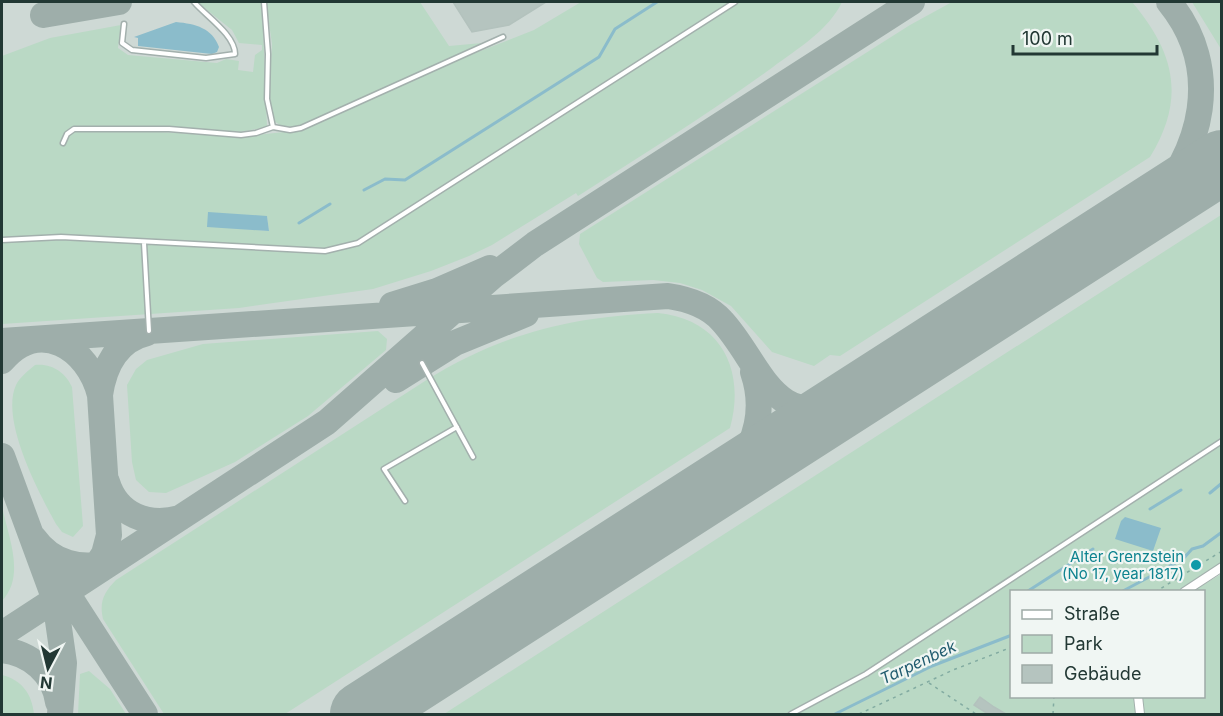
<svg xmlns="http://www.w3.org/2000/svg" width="1223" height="716" viewBox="0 0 1223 716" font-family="Inter,sans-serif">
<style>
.built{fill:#ced9d5}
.green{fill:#bad9c5;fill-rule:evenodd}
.water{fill:#8bbccb}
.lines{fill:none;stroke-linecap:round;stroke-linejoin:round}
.stream{stroke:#8bbccb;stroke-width:3}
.taxiway{stroke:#9eaeaa;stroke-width:26}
.runway{stroke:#9eaeaa;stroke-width:64}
.building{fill:#b5c4bf;stroke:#b3c2bd;stroke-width:1.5}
.lane-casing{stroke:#a3b0ad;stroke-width:7}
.street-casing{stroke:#a3b0ad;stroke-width:10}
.path{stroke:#82aba1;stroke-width:1.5;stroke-dasharray:3 4.5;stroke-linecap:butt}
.lane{stroke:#fff;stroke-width:4}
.street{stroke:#fff;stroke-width:8}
.culture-dot{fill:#0f9aa8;stroke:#f0f6f3;stroke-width:2}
.labels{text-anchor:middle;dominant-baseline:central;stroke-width:4.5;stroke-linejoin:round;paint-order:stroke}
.culture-label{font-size:15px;fill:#0d838f;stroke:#f0f6f3;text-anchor:end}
.water-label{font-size:16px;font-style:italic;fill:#215c6f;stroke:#f0f6f3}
</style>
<rect width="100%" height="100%" fill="#dfe9e6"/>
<path class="built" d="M2,2h1219v503l-59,49 -150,38 -210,122h-800z"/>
<path class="green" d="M197,2h65l5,125 -27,5 -110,-5v3l109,7 64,-7 121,-57 110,-43 47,-28h261c-13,28 -45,47 -69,65 -63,46 -129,87 -195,129l-2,-3 -84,52 -23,11 -38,15 -58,18 -134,19 -237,16v-268l48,-18 71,-13 -3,23 10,7 89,8 9,-4 13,2 -1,9 15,2 2,-17 7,-5v-5l-23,-2 -7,-13zM267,216l2,15 -62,-5z
M266,2h154l29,44 33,-3 -182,83 -17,1 -9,-6 -5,-23 3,-54z
M952,2h180c43,51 54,96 18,155l-310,199 -10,-1 -16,11 -42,-14 -41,-46 -29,-16 -22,-7 -27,-3 -50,2 -6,-4 -18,-34 1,-10 330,-209z
M1192,2h29v47z
M1221,215v348l-44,28 -165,1v104h192v-104l-11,-1 28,-17v140h-777z
M658,313c63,6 88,57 72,115l-445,286h-121l-61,-95c-4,-17 1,-27 13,-39l309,-199c75,-47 145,-64 233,-68z
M378,331l9,8 -1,11 -78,66 -73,46 -69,31 -17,-1 -13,-12 -4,-18 -5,-77 9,-16 11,-9 56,-16z
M35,365c17,-2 31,8 37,22l11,139 -10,11 -11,-5 -6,-8c-17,-31 -56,-104 -40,-139 4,-8 12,-14 19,-20z
M2,506c6,31 24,69 0,95z
M89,671l21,18 16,25h-48l2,-40z
M2,675c20,5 30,19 32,39h-32z"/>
<path class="water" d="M176,22c20,2 36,6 43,25l-2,5 -5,2 -74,-8v-8l-4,-1z
M208,212l59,4 2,15 -62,-4z
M1125,517l36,11 -8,23 -38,-12 6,-18z"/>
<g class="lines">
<path class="stream" d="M364,190l21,-11 20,1 194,-123 16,-28 42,-27
M299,223l31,-19
M1210,493l12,-10
M1150,509l31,-19
M1028,591l65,-42
M1121,592l62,-33 9,-10 11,-3 19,-14
M835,714l97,-48 80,-31"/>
<path class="taxiway" d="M43,15l76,-13
M1147,210c57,-57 76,-142 22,-208
M392,305l45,-14 53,-23
M2,341l666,-45c20,3 40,9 54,25 39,42 50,114 129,79
M2,361c37,-44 86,-14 98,34l9,140 -5,19 -14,21
M396,380l59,-37 71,-29
M100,395c4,-28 17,-55 47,-62
M2,456l53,144 9,63 -4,51
M726,481c28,-31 41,-68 27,-109
M107,482c10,33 41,45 73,36
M34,538c18,25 47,33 76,24
M58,579l87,135
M2,634l325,-212 166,-146 42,-32 377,-242
M2,650c28,3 52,23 56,52"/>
<path class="runway" d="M362,714l860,-552"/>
</g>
<path class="building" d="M453,2h93l-37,23 -37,7z
M980,697l14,10 12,7h-18l-14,-9z"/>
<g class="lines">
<defs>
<path id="lane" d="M264,2l4,52 -1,45 6,28
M124,24l-2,19 10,7 74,8 29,-4c0,-19 -29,-38 -41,-52
M63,143l4,-9 7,-5h95l72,6 15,-2 17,-6 17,3 11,-2 202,-91
M2,240l59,-3 264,14 33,-8 377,-241
M144,243l5,88
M422,363l51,94
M405,501l-21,-32 73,-42
M791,714l75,-40 356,-233"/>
<path id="street" d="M1184,592l38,-25
M1138,696l2,18"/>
</defs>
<use href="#lane" class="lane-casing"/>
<use href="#street" class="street-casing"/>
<path class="path" d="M1155,592l67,-41
M929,683l47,31
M859,714l94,-44 59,-23
M1053,714l1,-18"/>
<use href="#lane" class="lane"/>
<use href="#street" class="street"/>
</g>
<circle class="culture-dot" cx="1196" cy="565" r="6"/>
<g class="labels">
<g class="culture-label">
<text x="1184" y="556">Alter Grenzstein<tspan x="1184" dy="17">(No 17, year 1817)</tspan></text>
</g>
<g class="water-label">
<text transform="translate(918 662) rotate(-25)">Tarpenbek</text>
</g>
</g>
<rect width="1223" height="716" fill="none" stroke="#223834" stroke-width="6"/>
<rect x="1010" y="590" width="195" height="108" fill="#f0f6f3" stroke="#9eaaa7" stroke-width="1.5"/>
<rect x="1022" y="610" width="30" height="9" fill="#ffffff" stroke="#9eaaa7" stroke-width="1.5"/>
<text x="1064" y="620" font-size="18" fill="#223834">Straße</text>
<rect x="1022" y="635" width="30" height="18" fill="#bad9c5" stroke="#9eaaa7" stroke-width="1.5"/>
<text x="1064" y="650" font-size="18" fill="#223834">Park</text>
<rect x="1022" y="665" width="30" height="18" fill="#b5c4bf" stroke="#9eaaa7" stroke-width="1.5"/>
<text x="1064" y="680" font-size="18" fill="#223834">Gebäude</text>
<g transform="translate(48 668) rotate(187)" stroke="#f0f6f3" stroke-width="4.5" paint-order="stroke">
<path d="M0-4.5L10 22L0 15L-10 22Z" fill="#223834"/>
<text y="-9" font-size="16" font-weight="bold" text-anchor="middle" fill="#223834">N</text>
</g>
<path d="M1013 45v9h144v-9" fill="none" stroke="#223834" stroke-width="3"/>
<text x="1022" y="45" font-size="18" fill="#223834" stroke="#f0f6f3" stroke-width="4.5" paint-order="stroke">100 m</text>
</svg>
